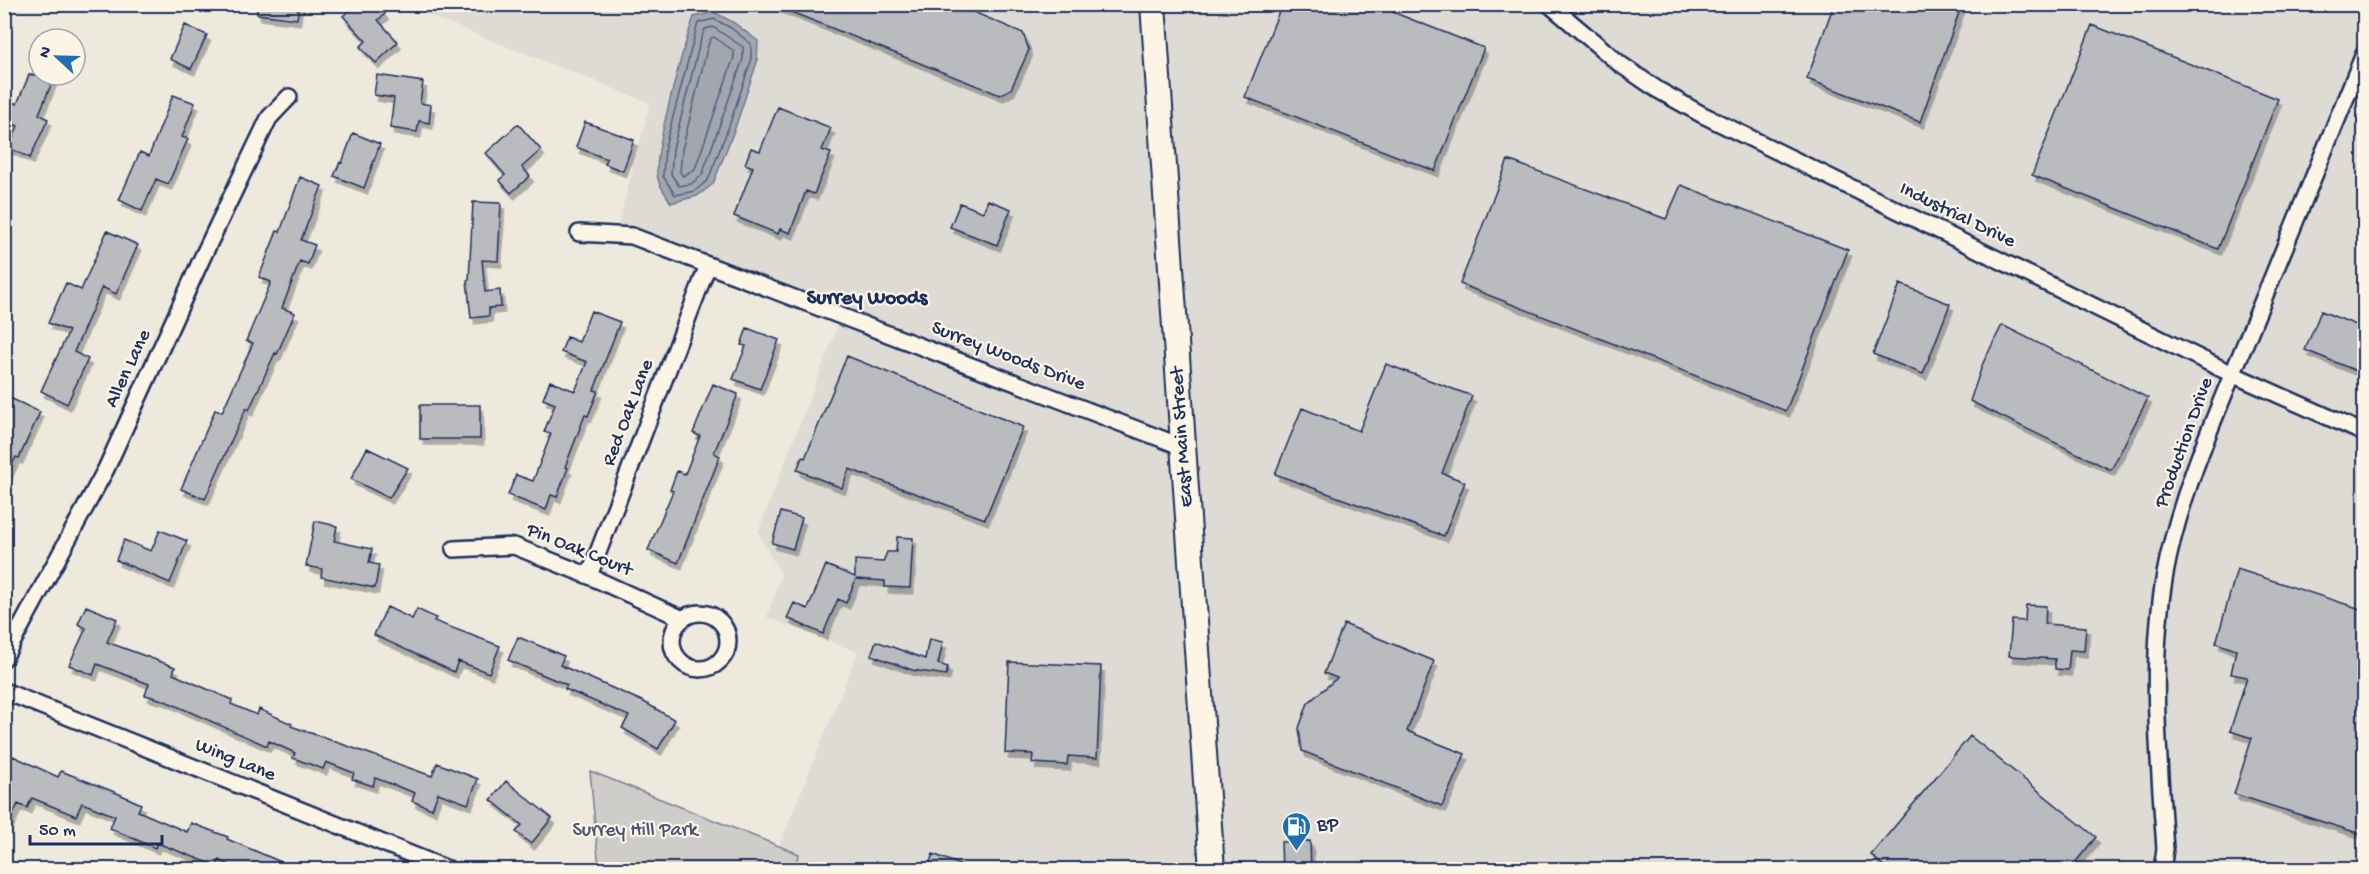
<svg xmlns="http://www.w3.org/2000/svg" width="2369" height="874" viewBox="0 0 2369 874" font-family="'Gochi Hand',sans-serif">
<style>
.built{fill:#dedbd4}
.green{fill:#cfcdca;stroke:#757e94;stroke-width:1.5}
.water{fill:#a2a7af;stroke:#6c778f;stroke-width:1.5}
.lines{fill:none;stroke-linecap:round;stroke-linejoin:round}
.shore{stroke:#515f7e;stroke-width:1.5}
.building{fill:#babbbe;stroke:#1b2f5e;stroke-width:1.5;filter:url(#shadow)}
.street-casing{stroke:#1b2f5e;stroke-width:20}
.primary-casing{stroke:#1b2f5e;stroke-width:28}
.street{stroke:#fcf5e5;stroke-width:15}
.primary{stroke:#fcf5e5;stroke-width:24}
.labels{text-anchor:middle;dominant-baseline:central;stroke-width:4.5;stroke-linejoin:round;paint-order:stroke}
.street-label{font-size:20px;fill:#1b2f5e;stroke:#fcf5e5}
.poi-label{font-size:20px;fill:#1b2f5e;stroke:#fcf5e5;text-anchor:start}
.park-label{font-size:20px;fill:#485679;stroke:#fcf5e5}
.neighbourhood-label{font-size:21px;font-weight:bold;fill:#1b2f5e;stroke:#fcf5e5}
</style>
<defs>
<filter id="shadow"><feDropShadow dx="3.5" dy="6" stdDeviation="0" flood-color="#0004"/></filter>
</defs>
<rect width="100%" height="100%" fill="#eee9dd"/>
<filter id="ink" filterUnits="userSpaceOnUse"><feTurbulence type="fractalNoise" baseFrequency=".0167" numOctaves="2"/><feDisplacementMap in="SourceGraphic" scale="12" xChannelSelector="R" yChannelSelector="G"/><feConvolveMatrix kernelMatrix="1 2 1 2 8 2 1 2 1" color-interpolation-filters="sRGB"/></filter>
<g filter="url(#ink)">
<path class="built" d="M432,4l714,1 30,433 -558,-212 32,-123 -225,-89z
M1160,5h380l79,69 75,44 209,104 6,-17 -248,-122 -102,-78h805v864h-1143z
M839,323l337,130 27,416h-410l6,-15 -20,-8 79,-194 -91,-35 14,-42 -23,-43z"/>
<path class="green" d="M590,771l209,83 -6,15h-194z"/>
<path class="water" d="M714,12l20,11 24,18 -1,21 -22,66 -22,56 -16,12 -26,7c-4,-7 -11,-16 -13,-24 -7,-20 27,-137 36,-162z"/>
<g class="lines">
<path class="shore" d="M714,19l17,9 20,16v17l-22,65 -21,54 -13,11 -20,4 -12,-19 2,-29 33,-124z
M713,27l30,20v12l-41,116 -11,9 -12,2 -8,-12 2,-25 27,-107 5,-13z
M714,37l20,14v6l-39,112 -12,7 -3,-4 2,-22 26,-105 3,-7z"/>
</g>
<path class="building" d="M257,4h42l-2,15 -40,-5z
M356,4h20l9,10 -7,6 20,22 -22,21 -16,-16 6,-6 -23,-25z
M771,4h184l68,29 6,17 -18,39 -11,6z
M1282,4h110l-2,7 94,37 -49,123 -190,-74z
M1834,4h128l-42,118 -113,-43z
M185,25l22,10 -16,34 -21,-10z
M2092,25l186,74 -60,150 -186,-74z
M29,75h26l-16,39 9,5 -18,39 -21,-10 9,-22 -14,-6v-8l6,-11 7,3z
M377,75l46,7 -3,21 11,2 -2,18 -10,-2 -2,11 -27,-4 4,-30 -20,-3z
M173,95l22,8 -13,34 6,2 -20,45 -12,-5 -14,32 -23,-11 21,-48 9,4z
M778,107l53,21 -9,22 9,3 -17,41 -8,-3 -16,42 -10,-4 -2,5 -44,-18 19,-49 -8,-3 6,-16 9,3z
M585,122l49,18 -11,31 -18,-7 2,-5 -31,-12z
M518,124l23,26 -19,17 8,9 -19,17 -12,-13 6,-5 -19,-22z
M353,133l27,11 -16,44 -30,-12 6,-14 2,1z
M1508,160l158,59 15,-34 167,65 -62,161 -326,-127z
M300,177l22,9 -21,54 14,5 -7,19 -8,-3 -18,47 13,5 -18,41 -2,-1 -26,57 -3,-2 -41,91 -24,-10 34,-79 7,2 31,-69 -7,-2 25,-59 -12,-5 18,-46 3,1z
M988,200l23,9 -14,36 -47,-18 10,-24 23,9z
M473,202l28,1 -3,58 -16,-1 3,32 15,-2 1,17 -12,1v8l-18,2 -4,-38h2z
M107,231l31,14 -22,49 -14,-7 -28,65 14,7 -21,45 -26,-13 28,-60 -21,-8 18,-40 15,7z
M1900,284l50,20 -27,70 -50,-20z
M591,311l29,11 -26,68 4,1 -10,25 -3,-1 -20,52 3,1 -11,29 -6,-2 -5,15 -38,-15 8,-20 17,6 18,-47 -7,-2 11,-28 -12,-5 7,-18 25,10 12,-29 -26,-10 6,-15 12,5z
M2321,311l43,17v46l-59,-24z
M2002,325l146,73 -37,72 -141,-69 13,-38z
M747,328l32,12 -19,49 -27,-10 13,-33 -5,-1z
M847,356l176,71 -38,92 -136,-50 -7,19 -45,-18 5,-13 3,1z
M1386,364l86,32 -30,77 23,9 -21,54 -169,-62 27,-66 57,23z
M713,384l25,10 -24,59 6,3 -42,107 -30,-13 25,-59 -3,-1 7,-19 8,3 15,-38 -7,-3z
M10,398l30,14 -21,46 -3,-1 -12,24v-70z
M420,405h60v34h-60z
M367,448l41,20 -19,30 -38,-19z
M781,512l21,6 -9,31 -21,-6z
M315,521l22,5 -3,15 38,8 -3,14 10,2 -4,23 -54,-11 1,-8 -16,-3z
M160,530l27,11 -17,42 -54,-23 8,-20 27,11z
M897,537l16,1 -3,50 -25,-1v-6l-29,-2 -10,24 -8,-4 -15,35 -36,-16 7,-15 14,6 18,-44 29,12v-17l28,2 4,-10h9z
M2237,569l127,41v225l-130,-41 18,-56 -22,-7 17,-54 -16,-3 5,-24 -20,-7z
M2026,605l20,1 -1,18 41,3 -2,24 -14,-1 -2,20 -13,-1v-10l-46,-3 3,-36 13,1z
M86,606l31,13 -10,23 68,25 -2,7 59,26 -1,4 26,11 2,-6 33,15 -1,2 141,50 5,-13 41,16 -10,25 -30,-11 -6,16 -20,-8 3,-8 -40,-15 -2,8 -21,-7 2,-6 -28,-11 -3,7 -30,-11 2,-5 -26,-12 -2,5 -104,-46 -18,-5 4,-11 -52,-20 -4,11 -24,-10 17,-37 -8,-4z
M387,607l25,12 5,-10 19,9 -2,3 66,25 -11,27 -31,-12 -4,11 -80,-37z
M1344,624l90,37 -27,70 58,23 -23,52 -140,-55 -3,-23 9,-25 29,-25 -13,-5z
M518,637l46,19 -4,9 84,37 31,18 -17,29 -36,-21 7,-12 -64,-27 2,-4 -59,-25z
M929,639l14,3 -5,22 10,3 -2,8 -34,-5 -41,-15 5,-14 49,18z
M1009,662l92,4 -4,92 -29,-2 -1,9 -35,-2 1,-9 -28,-1z
M1970,736l126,101 -27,33h-181l-17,-15z
M13,756l45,21 3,-6 56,22 24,11 -3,7 49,21 4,-9 37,14 -1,2 73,31h-59l-22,-10 -2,6 -60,-23 -2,5 -45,-20 5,-12 -33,-13 -6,13 -44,-18 -5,10 -9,-4 -14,30v-59z
M506,781l46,37 -21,26 -15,-12 6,-7 -31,-25z
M1310,841l1,29h-29l-1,-28z
M933,854l37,15v1h-43z"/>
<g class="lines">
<defs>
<path id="street" d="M1549,4l71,60 38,26 43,24 531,260 132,59
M579,233l53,3 551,211
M454,549l60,-3 75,30 94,43
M589,576l119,-311
M672 641a28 28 0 1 1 56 0a28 28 0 1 1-56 0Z
M4,658l102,-189 97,-213 66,-138 20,-21
M4,691l446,179
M2162,870l3,-21c-6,-91 -16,-184 0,-275 15,-81 51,-159 82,-235 39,-95 78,-190 117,-285"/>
<path id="primary" d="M1153,4l59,866"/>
</defs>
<use href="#street" class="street-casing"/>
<use href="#primary" class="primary-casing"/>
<use href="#street" class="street"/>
<use href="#primary" class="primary"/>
</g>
</g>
<defs>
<symbol id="fuel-pin" viewBox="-11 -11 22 30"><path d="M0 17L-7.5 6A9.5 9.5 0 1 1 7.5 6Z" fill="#1f6fb2" stroke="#fcf5e5"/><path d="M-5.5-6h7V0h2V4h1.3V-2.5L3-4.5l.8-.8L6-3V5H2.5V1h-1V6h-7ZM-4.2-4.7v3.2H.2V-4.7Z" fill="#fff"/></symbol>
</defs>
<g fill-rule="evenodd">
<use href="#fuel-pin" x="1280" y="810" width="33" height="45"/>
</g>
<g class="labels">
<g class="street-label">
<text transform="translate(1957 216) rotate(26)">Industrial Drive</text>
<text transform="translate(1008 357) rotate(21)">Surrey Woods Drive</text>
<text transform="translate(129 369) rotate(-65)">Allen Lane</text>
<text transform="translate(629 413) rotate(-69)">Red Oak Lane</text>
<text transform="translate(1183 437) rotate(-94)">East Main Street</text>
<text transform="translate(2185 443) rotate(-70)">Production Drive</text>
<text transform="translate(579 551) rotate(22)">Pin Oak Court</text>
<text transform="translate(235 761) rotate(22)">Wing Lane</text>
</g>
<g class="poi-label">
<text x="1317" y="826">BP</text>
</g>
<g class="park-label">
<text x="635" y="831">Surrey Hill Park</text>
</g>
<g class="neighbourhood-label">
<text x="867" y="299">Surrey Woods</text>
</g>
</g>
<rect width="2369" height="874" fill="none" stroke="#fcf5e5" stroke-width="24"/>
<rect x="12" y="12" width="2345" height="850" fill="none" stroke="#1b2f5e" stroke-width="2" filter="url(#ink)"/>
<g transform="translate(57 57) rotate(292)"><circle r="28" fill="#fcf5e5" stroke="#a2a6af" stroke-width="1.5"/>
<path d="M0-4.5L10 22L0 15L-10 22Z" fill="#1f6fb2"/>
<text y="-9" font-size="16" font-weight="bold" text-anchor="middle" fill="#1b2f5e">N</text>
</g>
<path d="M30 835v9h132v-9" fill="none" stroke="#1b2f5e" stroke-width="3"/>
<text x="39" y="835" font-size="18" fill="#1b2f5e" stroke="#fcf5e5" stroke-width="4.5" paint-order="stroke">50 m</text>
</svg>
